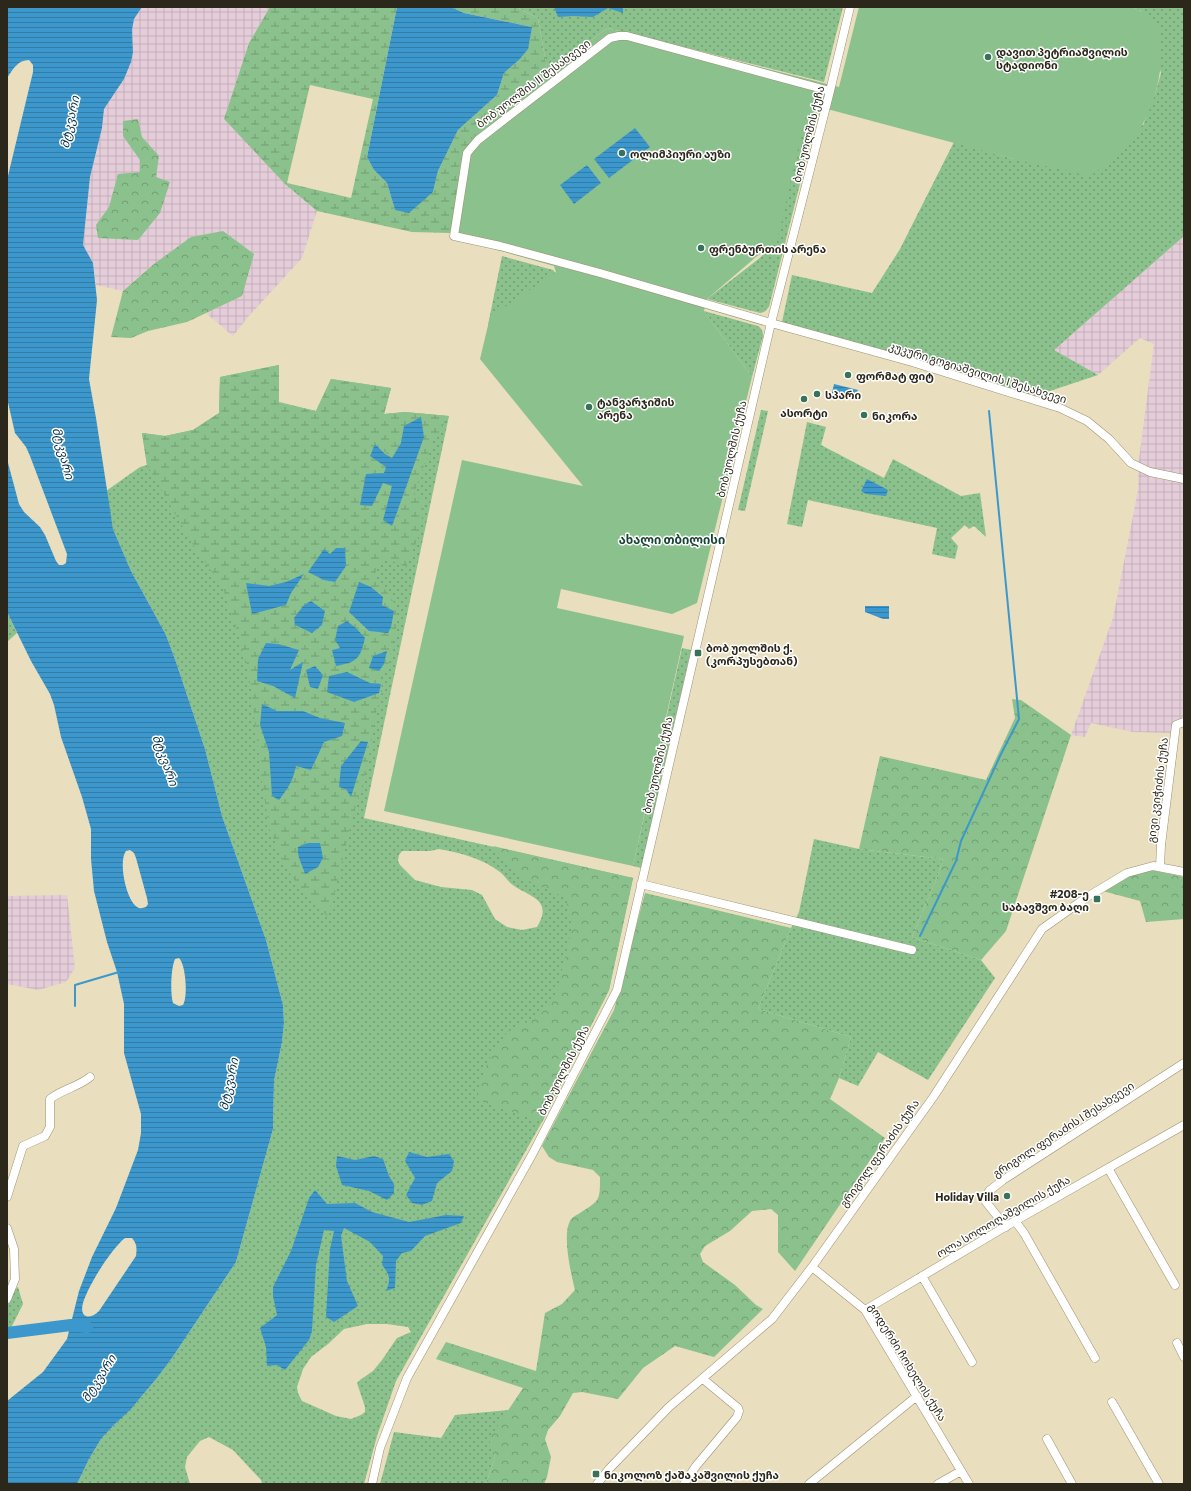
<svg xmlns="http://www.w3.org/2000/svg" width="1191" height="1491" viewBox="0 0 1191 1491" font-family="Commissioner,'Noto Sans Georgian',sans-serif">
<style>
.industrial{fill:url(#industrial-grid)}
.grass{fill:url(#grass-dots);fill-rule:evenodd}
.forest{fill:url(#forest-crowns)}
.wetland{fill:url(#wetland-marsh);fill-rule:evenodd}
.pitch{fill:#8bc18c}
.water{fill:url(#water-rules);fill-rule:evenodd}
.lines{fill:none;stroke-linecap:round;stroke-linejoin:round}
.stream{stroke:#3c98cc;stroke-width:2}
.river{stroke:#3c98cc;stroke-width:12}
.minor-casing{stroke:#9c9173;stroke-width:9}
.minor{stroke:#fff;stroke-width:8}
.poi-dot{fill:#39725a;stroke:#fff;stroke-width:1.5}
.labels{text-anchor:middle;dominant-baseline:central;stroke-width:3;stroke-linejoin:round;paint-order:stroke}
.poi-label{font-size:11px;font-weight:bold;fill:#2b271b;stroke:#fff;text-anchor:start}
.street-label{font-size:11px;fill:#2b271b;stroke:#fff}
.water-label{font-size:12px;font-style:italic;fill:#062f44;stroke:#fff}
.neighbourhood-label{font-size:12px;font-weight:bold;fill:#154432;stroke:#fff}
</style>
<defs>
<pattern id="industrial-grid" width="8" height="8" patternUnits="userSpaceOnUse"><rect width="8" height="8" fill="#e4cdd9"/><path d="M0 4h8M4 0v8" fill="none" stroke="#c4b0ba"/></pattern>
<pattern id="grass-dots" width="8" height="8" patternUnits="userSpaceOnUse"><rect width="8" height="8" fill="#8bc18c"/><path d="M2 2h.1M6 6h.1" fill="none" stroke="#729d72" stroke-width="1.8" stroke-linecap="round"/></pattern>
<pattern id="forest-crowns" width="20" height="18" patternUnits="userSpaceOnUse"><rect width="20" height="18" fill="#8bc18c"/><path d="M2 6a3 3 0 1 1 6 0M12 15a3 3 0 1 1 6 0" fill="none" stroke="#729d72"/></pattern>
<pattern id="wetland-marsh" width="20" height="14" patternUnits="userSpaceOnUse"><rect width="20" height="14" fill="#8bc18c"/><path d="M1 5h8M5 5V1M11 12h8M15 12V8" fill="none" stroke="#729d72"/></pattern>
<pattern id="water-rules" width="6" height="5" patternUnits="userSpaceOnUse"><rect width="6" height="5" fill="#3c98cc"/><path d="M0 2.5h6" fill="none" stroke="#337ca5"/></pattern>
</defs>
<rect width="100%" height="100%" fill="#e9debd"/>
<path class="industrial" d="M142,7h128l-21,36 -10,33 46,108 32,27 -15,47 -54,59 -15,19 -27,-23 36,-17 -88,-32 -31,27 -27,-6 -3,-22 -10,-18 7,-68 12,-49 2,-19 20,-30 9,-27 -1,-22 2,-11z
M1184,236v487l-12,10 -39,-1 -42,-9 -6,14 -14,-2 42,-117 25,-128 1,-31 15,-115 -14,-6 -42,37 -45,-25z
M67,895l8,73 -9,14 -28,8 -31,-6v-88z"/>
<path class="grass" d="M516,7h327l-19,75 -217,-54 -59,46 -10,-56z
M1132,7h52v229l-130,114 44,25 -63,21 -253,-74 10,-47 80,18 28,-44 54,-107 60,17 129,-34 13,-34 5,-18 -20,-62z
M818,112l-49,195 -5,5 -4,1 -53,-14 54,-42 11,-14 24,-128z
M502,256l51,14 5,6 -70,49z
M704,311l54,15c4,3 5,5 5,10l-11,41z
M279,365v37l37,9 15,-32 60,9 -7,26 21,-2 44,4 -85,402 269,60 -24,112 -67,132 -146,259 -19,55 -13,48h-102l-1,-4 -28,-30 -24,-13 -9,4 -13,16 -2,10 5,17h-113l12,-25 12,-20 41,-43 15,-18 15,-20 64,-96 37,-133 1,-48 8,-39 2,-19 -1,-18 -17,-65 -44,-124 -17,-67 -29,-87 -10,-27 -35,-64 -18,-42 -7,-38 34,-24 7,-2 -5,-32 23,3 28,-6 26,-17 1,-36zM439,849c21,4 43,9 61,23 5,4 8,10 13,13 16,12 41,14 24,42l-15,3 -15,-3 -12,-8 -13,-24 -10,-5 -31,-3 -26,-7 -15,-15 -2,-4 1,-6 3,-4h28zM367,1324h20l21,3 3,5 -14,6 -15,22 -9,11 -13,9 -3,3 8,24v5l-4,3 -10,4 -15,-3 -34,-15 -4,-8 -1,-6 6,-18 8,-12 17,-13 16,-15z
M761,410l7,1 -23,100 -7,-1z
M807,422l19,5 -5,18 63,33 9,-19 68,37 19,-3 6,44 -12,-11 -5,3 -4,-4 -14,13 7,8 -3,13 -23,-5 5,-26 -129,-28 -6,27 -15,-3z
M7,612l10,21 -10,9z
M682,648l9,2 -50,218 -8,-2z
M814,839l45,10 84,10 -5,16 -26,62 69,23 14,18 -67,102 -50,-28 -20,34 -19,-8 12,-41 -93,-28 33,-81 8,-16z
M18,1287l5,17 -16,32v-40z
M509,1410l-19,29 5,18 -9,27h-106l14,-52 47,6 14,-23z"/>
<path class="forest" d="M138,119l4,18 17,19 -3,21 14,5 -10,31 -22,27 -40,-2 -2,-13 13,-18 9,-33 22,-2v-12l-17,-24v-15z
M223,231l31,23 -12,42 -55,26 -39,9 -17,7 -20,-1 12,-46 31,-27 37,-27z
M1012,699l9,1 50,35 -65,196 -25,29 -69,-23 26,-62 5,-16 -84,-10 21,-93 106,24 29,-62z
M493,846l140,32 -24,112 -67,132 -67,-23 13,-38 19,-29 30,-15 18,-17 17,-72 -6,-30 -46,-21z
M1151,870l33,7v42l-38,3 -6,-21 -41,-11 33,-16z
M645,893l146,35 -33,81 93,28 -12,41 -9,21 55,39 -90,133 -17,-19v-37l-7,-6 -19,2 -22,20 -25,15 -5,8 3,8 32,23 21,20 7,4 -49,48 -39,-11 -32,22 -25,31 -36,-7 -9,1 -13,23 -12,14 -3,9 6,18 -4,20 -3,7h-58l9,-27 -6,-18 34,-51 -87,-29 10,-17 90,29 9,-58 17,-9 13,-14c-4,-16 -13,-55 -5,-69 2,-4 7,-6 10,-8 20,-13 20,-12 20,-36l-7,-7 -36,-8 -8,-5 -7,-11 72,-136z"/>
<path class="wetland" d="M270,7h127l-30,150 7,13 13,13 8,27 38,-18 5,-21 20,-41 39,-35 7,-22 15,-13 13,-33 -68,-14 -13,-6h65l22,11 10,56 -41,34 -40,45 -17,80 -38,-1 -95,-21 -32,-27 -61,-65 25,-76zM310,85l63,14 -22,99 -64,-15z
M279,365v38l37,8 15,-32 60,9 -7,26 21,-2 44,4 -17,27 -18,51 11,9 -7,35 -12,29 -21,-9 -9,11 -1,10 13,14 8,13 1,17 -8,40 -8,15 1,14 -7,25 -4,30 -8,36 -10,32 -19,81 -7,20 -25,-25 -17,-25 -15,-36 -7,-39 -14,-118 -12,-42 -14,-43 -28,-40 -48,-83 -5,-32 23,3 28,-6 26,-17 1,-36zM404,426l5,54 -17,46 -8,-6 9,-34 -10,-4 -11,24 14,-39 -16,-11 5,-12 17,14 9,-15zM304,574l-13,19 -5,12 -39,-22 22,3 17,-4zM359,582l24,15 -2,8 -32,7zM335,641l18,21 -18,4 -3,-16 8,-2zM278,644l21,6 -10,21 14,-9 -8,36 -22,-12 -16,-5zM347,672l23,11 11,1 -54,8zM262,704l15,7h26l17,7 25,6 -3,12 -18,6 -13,28 -15,-4 -24,30 -3,-44 -9,-27zM368,742l-17,55v-1l-5,-7zM297,855l21,12 -13,7 -4,-12z"/>
<path class="pitch" d="M859,7h273c7,3 17,8 23,14 6,7 5,15 6,23 2,34 -9,70 -29,97 -11,15 -27,25 -42,35l-76,-17 -183,-49 -25,4 -29,128 -21,15 -49,42 -3,12 48,66 -55,226 -25,11 -111,-25 -4,19 127,28 -51,230 -249,-55 78,-351 121,26 -103,-127 10,-42 66,-45 -2,-6 -92,-26 -12,-7 22,-95 76,-64 59,-46 232,59z"/>
<path class="water" d="M7,7h135l-8,12 -2,11 1,22 -2,10 -7,17 -20,30 -2,19 -12,49 -7,68 10,18 4,37 -8,79 7,39 17,111 18,42 35,64 10,27 29,87 17,67 44,124 17,65 1,18 -2,19 -8,39 -1,48 -37,133 -64,96 -15,20 -27,32 -15,14 -14,15 -12,20 -12,25h-70v-83l36,-29 24,-33 12,-48 13,-34 24,-49 22,-58 3,-17v-19l-17,-61v-49l-7,-32 -10,-30 -13,-51 -3,-32v-30l-9,-32 -21,-60 -7,-32 -4,-11 -19,-33 -24,-49v-153l12,45 5,8 16,15 5,8 11,26 3,4h4l3,-2 1,-9 -37,-98 -4,-9 -11,-14 -8,-35v-218l26,-108v-7l-4,-5c-11,0 -16,9 -22,18zM130,850l4,3 2,5 11,40 1,6 -2,3c-3,1 -6,2 -9,0 -11,-7 -19,-46 -11,-56zM179,958c7,7 9,39 4,47l-4,1 -6,-3c-3,-10 -2,-35 2,-44zM125,1238h7c5,6 5,10 4,18l-37,55c-10,10 -20,6 -16,-8 5,-17 28,-54 42,-65z
M397,7h54l13,6 68,14 -4,22 -9,11 -15,13 -7,22 -39,35 -20,41 -5,21 -24,21 -14,-3 -8,-27 -13,-13 -7,-13z
M554,7h69v6l-15,-5 -15,9 -20,-1 -15,1z
M635,128l15,19 -41,31 -15,-19z
M587,165l14,18 -27,21 -14,-19z
M834,384l24,6 -2,8 -24,-5z
M421,417l3,20 -32,89 -9,-6 9,-34 -9,-3 -11,23 -12,-1 6,-31 18,-1 2,-6 -16,-11 5,-12 10,10 7,4 9,-15 3,-17z
M867,479l21,11 -2,6 -20,-2 -5,-3z
M336,548h9l1,18 -11,16 -11,-2 -16,-8 16,-23 6,5z
M304,574l-13,19 -5,12 -34,9 -6,-31 23,3 17,-4z
M359,582l12,5 12,10 -1,8 12,6 -3,16 -3,6 -19,-2 -20,-19z
M311,601l14,10 -3,14 -10,8 -17,-8 -1,-7 10,-13z
M865,606h24v13h-6l-18,-7z
M347,621l10,8 8,9c-5,22 -9,24 -29,28l-4,-16 8,-2 -5,-8 3,-14z
M266,643l12,1 21,6 -9,20 13,-8 -8,36 -22,-12 -16,-5 1,-22z
M387,651l-3,13 -5,7 -10,-3 4,-12z
M315,666l8,9 -5,14 -8,-2 -4,-17z
M347,672l23,11 11,1 -2,9 -25,9 -27,-10 2,-16z
M262,704l15,7h26l17,7 25,5 -3,13 -18,6 -13,28 -15,-4c-3,15 -8,22 -17,34l-7,-4 -3,-44 -9,-27z
M361,741l7,1 -17,55 -5,-8 -7,-2 2,-21z
M308,843h12l3,15 -5,9 -13,7c-3,-10 -8,-17 -7,-27z
M409,1152l18,5 22,-3 5,7 -2,10 -15,12 -5,18 -10,4 -10,-2 -6,-8 9,-17 -10,-17z
M337,1156l18,4 19,-4 9,3 6,17 5,8v9l-7,7 -18,-9 -27,-6 -6,-19z
M315,1190l12,14 28,-1 17,9 37,10 37,-7 18,1 -3,7 -36,13 -14,15 -9,2 -6,8 -1,27 -9,3c5,-12 4,-16 -4,-26l1,-9 -13,-14 -26,-14 -3,8 6,45 11,25 -24,16 -8,-5 4,-68 4,-18 -10,-1 -8,35 -4,66 -3,9 -24,30 -8,-5 -10,1 -1,-19 -6,-19 17,-13 -4,-19v-9l18,-36 18,-53z"/>
<g class="lines">
<path class="stream" d="M920,936l36,-75 5,-20 40,-87 18,-35 -30,-308
M75,1006v-21l44,-13"/>
<path class="river" d="M7,1333l64,-8 16,2"/>
<defs>
<path id="minor" d="M830,91l-203,-55h-8l-9,2 -132,102 -11,13 -13,83 46,10 100,27 171,50 141,39 148,46 27,13 22,18 22,24 19,9 34,7
M1160,867l1,-22 15,-120 8,-3
M641,884l271,66
M1108,1168l67,117
M7,1197l16,-51 22,-10 5,-9v-28c13,-10 28,-12 40,-22
M1015,1221l9,12 71,125
M1006,1227l-20,-25 3,-11 14,-11 181,-117
M7,1228l7,21 1,30 -8,20
M812,1267l53,43 104,174
M922,1276l50,86
M865,1310l150,-89 169,-96
M1177,1343l7,14
M1112,1402l47,82
M1047,1439l25,45
M372,1484l8,-36 27,-70 126,-225 84,-163 154,-667 59,-232 20,-84
M597,1484l12,-15 60,-62 103,-88 40,-52 122,-171 108,-167 45,-32 40,-24 26,-7 31,6
M684,1484l12,-18 41,-49 2,-6 -1,-3 -35,-29
M809,1484l108,-88
M938,1484l23,-13"/>
</defs>
<use href="#minor" class="minor-casing"/>
<use href="#minor" class="minor"/>
</g>
<g class="poi-dot">
<circle cx="988" cy="57" r="4"/>
<circle cx="622" cy="153" r="4"/>
<circle cx="701" cy="248" r="4"/>
<circle cx="848" cy="375" r="4"/>
<circle cx="817" cy="394" r="4"/>
<circle cx="804" cy="399" r="4"/>
<circle cx="589" cy="407" r="4"/>
<circle cx="864" cy="415" r="4"/>
<rect x="694" y="649" width="8" height="8" rx="2"/>
<rect x="1093" y="895" width="8" height="8" rx="2"/>
<circle cx="1007" cy="1196" r="4"/>
<rect x="592" y="1470" width="8" height="8" rx="2"/>
</g>
<g class="labels">
<g class="poi-label">
<text x="996" y="51">დავით პეტრიაშვილის<tspan x="996" dy="13">სტადიონი</tspan></text>
<text x="630" y="153">ოლიმპიური აუზი</text>
<text x="709" y="248">ფრენბურთის არენა</text>
<text x="856" y="375">ფორმატ ფიტ</text>
<text x="825" y="394">სპარი</text>
<text x="597" y="401">ტანვარჯიშის<tspan x="597" dy="13">არენა</tspan></text>
<text x="804" y="412" text-anchor="middle">ასორტი</text>
<text x="872" y="415">ნიკორა</text>
<text x="706" y="647">ბობ უოლშის ქ.<tspan x="706" dy="13">(კორპუსებთან)</tspan></text>
<text x="1089" y="893" text-anchor="end">#208-ე<tspan x="1089" dy="13">საბავშვო ბაღი</tspan></text>
<text x="999" y="1196" text-anchor="end">Holiday Villa</text>
<text x="604" y="1474">ნიკოლოზ ქაშაკაშვილის ქუჩა</text>
</g>
<g class="street-label">
<text transform="translate(533 83) rotate(-37)">ბობ უოლშის II შესახვევი</text>
<text transform="translate(808 134) rotate(-76)">ბობ უოლშის ქუჩა</text>
<text transform="translate(978 372) rotate(17)">კუკური გოგიაშვილის I შესახვევი</text>
<text transform="translate(731 449) rotate(-77)">ბობ უოლშის ქუჩა</text>
<text transform="translate(657 765) rotate(-77)">ბობ უოლშის ქუჩა</text>
<text transform="translate(1157 790) rotate(-83)">გივი კვიჭიძის ქუჩა</text>
<text transform="translate(563 1070) rotate(-63)">ბობ უოლშის ქუჩა</text>
<text transform="translate(1063 1129) rotate(-33)">გრიგოლ ფერაძის I შესახვევი</text>
<text transform="translate(879 1153) rotate(-55)">გრიგოლ ფერაძის ქუჩა</text>
<text transform="translate(1003 1216) rotate(-30)">ოლა სოლოღაშვილის ქუჩა</text>
<text transform="translate(908 1362) rotate(58)">გოდერძი ჩოხელის ქუჩა</text>
</g>
<g class="water-label">
<text transform="translate(69 122) rotate(-78)">მტკვარი</text>
<text transform="translate(64 453) rotate(75)">მტკვარი</text>
<text transform="translate(166 760) rotate(70)">მტკვარი</text>
<text transform="translate(228 1084) rotate(-78)">მტკვარი</text>
<text transform="translate(98 1378) rotate(-58)">მტკვარი</text>
</g>
<g class="neighbourhood-label">
<text x="672" y="539">ახალი თბილისი</text>
</g>
</g>
<rect width="1191" height="1491" fill="none" stroke="#2b271b" stroke-width="16"/>
</svg>
